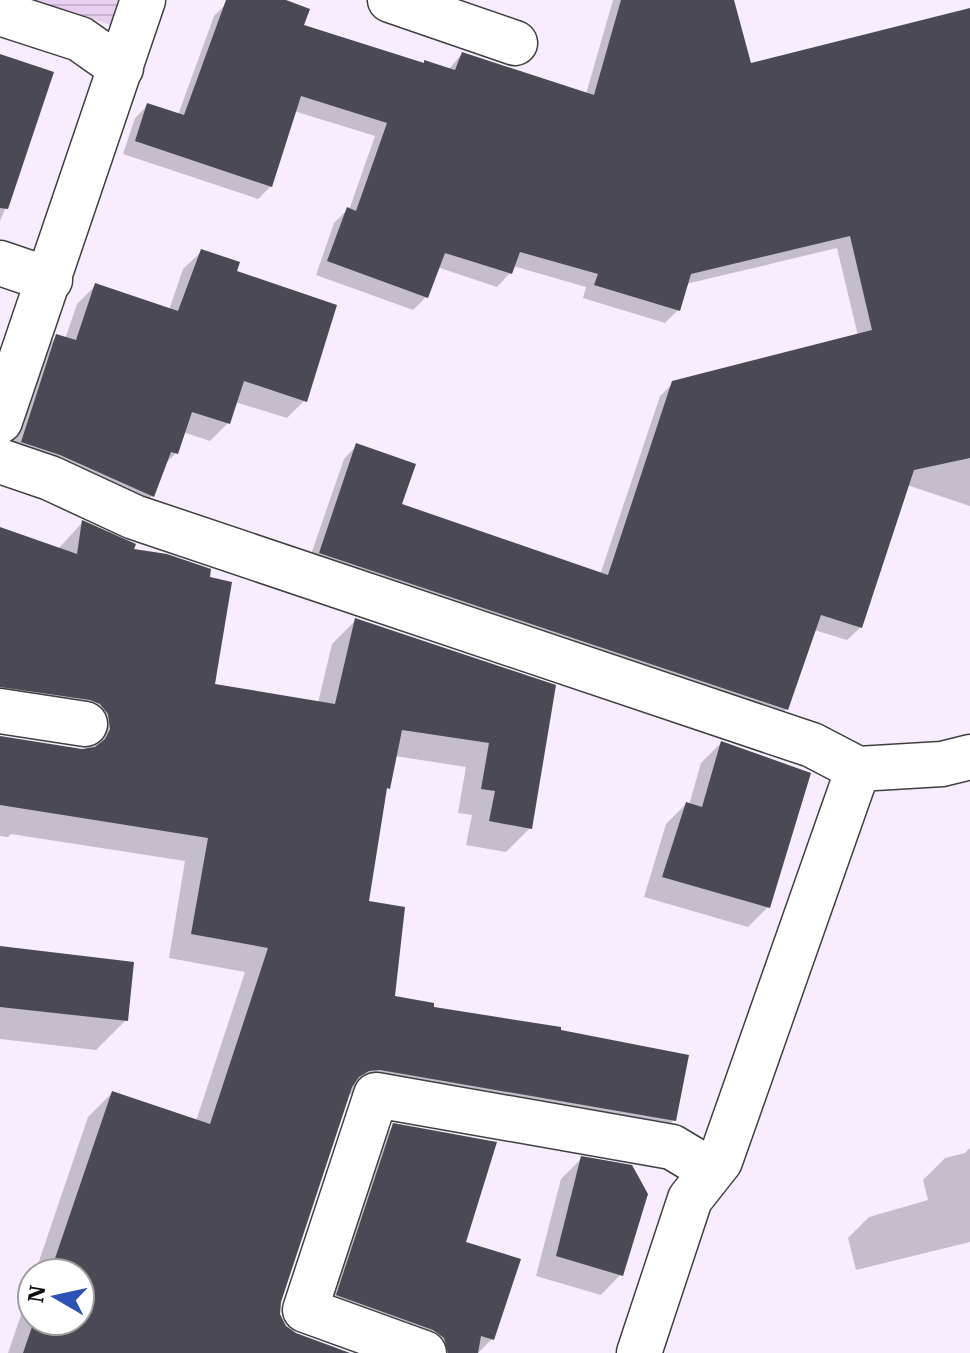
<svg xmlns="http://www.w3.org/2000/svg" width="970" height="1353" viewBox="0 0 970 1353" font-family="'IBM Plex Serif',serif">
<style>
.farmland{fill:url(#farmland-rules)}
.shadow{fill:#0003}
.building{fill:#4b4a54}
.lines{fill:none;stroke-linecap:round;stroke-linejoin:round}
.minor-casing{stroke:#3f3f3f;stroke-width:47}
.minor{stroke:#fff;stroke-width:44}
</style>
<defs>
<pattern id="farmland-rules" width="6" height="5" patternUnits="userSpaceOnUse" patternTransform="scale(2)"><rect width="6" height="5" fill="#e8cff2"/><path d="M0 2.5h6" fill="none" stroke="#c6b1ce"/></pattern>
</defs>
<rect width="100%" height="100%" fill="#f7edfe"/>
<path class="farmland" d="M33,0h85l-7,25z"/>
<path class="shadow" d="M613,0h119l17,65 221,-55v496l-63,-21 -46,142 -14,13 -33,-10 -28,79 -13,14 -466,-157 37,-107 13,-14 43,60 200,70 60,-179 13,-13 185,-47 -21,-88 -151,36 -8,26 -13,13 -82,-25 3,-11 -73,-21 -3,7 -13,14 -60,-20 -11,30 -13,13 -97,-35 18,-52 13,-13h2l26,-74 -81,-25 -23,75 -13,13 -135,-45 12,-36 13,-13 30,10 36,-99 13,-13 195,62 3,-3 23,8 14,-16 124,40z
M0,55l16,129 -16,37z
M201,252l34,20 70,128 -18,18 -52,-16 -7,21 -18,18 -27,-9 -7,21 -12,12 -12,31 -18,18 -129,-54 34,-106 18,-18 8,3 12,-35 18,-18 74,24 14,-41z
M82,523l50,27 81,135 105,18 14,-59 24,-24 198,67 -24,141 -24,24 -40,-7 6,-30 -14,-2 8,-46 -71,-11 -7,32 -4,4 -17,111 26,95 39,10 242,112 -24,25 -302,-51 -69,209v13l6,12 10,7 50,18h-337l24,-70v38h48v-48h-45l53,-156 24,-24 84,28 49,-149 -76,-14 16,-97 -174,-27 -3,3 -8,-1v-98l86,12 -1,-10 -85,-27v-184l58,20z
M721,743l47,164 -20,20 -104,-30 22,-73 20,-20 3,1 12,-42z
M0,948l126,72 -30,30 -96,-11z
M394,1126l70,117 28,96 -14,14h-30l-59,-20 -73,-17 56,-169z
M970,1148v94l-114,28 -8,-32 21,-21 59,-17 -5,-20 22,-22 20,-5z
M582,1158l39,116 -20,21 -65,-19 25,-97z"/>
<path class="building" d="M226,0h60l24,9 -6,16 120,38v-3l31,10 7,-18 132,43 27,-95h113l17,63 219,-55v450l-56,12 -52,158 -41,-13 -33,95 -469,-157 37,-110 60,21 -14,40 206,71 64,-194 200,-51 -22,-94 -159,38 -11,37 -86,-26 4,-11 -78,-22 -8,22 -67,-21 -17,45 -101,-37 20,-54 9,4 31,-88 -86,-27 -29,91 -137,-46 12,-38 37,12z
M0,54l54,18 -46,137 -8,-1z
M201,249l39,13 -3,9 100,34 -30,97 -63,-21 -14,43 -38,-12 -14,42 -7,-2 -17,45 -94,-42 -39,-13 35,-108 20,6 19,-57 83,28z
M82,520l54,24 -2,5 33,5 44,15 -1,8 22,5 -17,102 120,20 20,-86 201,67 -24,144 -43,-8 6,-30 -14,-2 8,-46 -87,-13 -12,59 -3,-1 -18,113 36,6 -10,89 39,7v4l127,20v3l128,25 -13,66 -296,-51 -11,1 -10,6 -7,10 -71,215 -1,12 6,12 10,7 54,20h-327l11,-32h46v-48h-30l62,-182 98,33 58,-176 -77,-14 17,-96 -208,-33v-69l82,13 13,-2 10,-8 5,-10 -2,-15 -8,-10 -10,-4 -90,-13v-160l77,27z
M721,741l90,32 -41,135 -108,-31 24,-75 16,5z
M0,946l134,16 -6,59 -128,-14z
M393,1123l104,19 -31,100 55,17 -27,81 -13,-4 -3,17h-30l-4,-15 -11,-8 -97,-35z
M581,1156l51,9 16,29 -25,82 -67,-20z"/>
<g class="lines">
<defs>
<path id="minor" d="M390,0l125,43
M0,13l80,26 41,29
M0,263l50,17
M0,421l143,-421
M0,461l50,17 84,39 678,228 46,24 84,-5 28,-7
M0,711l85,13
M424,1353l-119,-43 71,-215 296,52 40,24
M639,1353l51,-154 30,-38 138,-392"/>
</defs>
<use href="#minor" class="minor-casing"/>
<use href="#minor" class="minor"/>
</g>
<g transform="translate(56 1297) rotate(279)"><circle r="38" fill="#ffffff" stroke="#9e9e9e" stroke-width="2"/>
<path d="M0-6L14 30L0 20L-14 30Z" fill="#2d51b4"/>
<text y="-12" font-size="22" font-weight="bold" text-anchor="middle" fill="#0c0c0c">N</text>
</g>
</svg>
